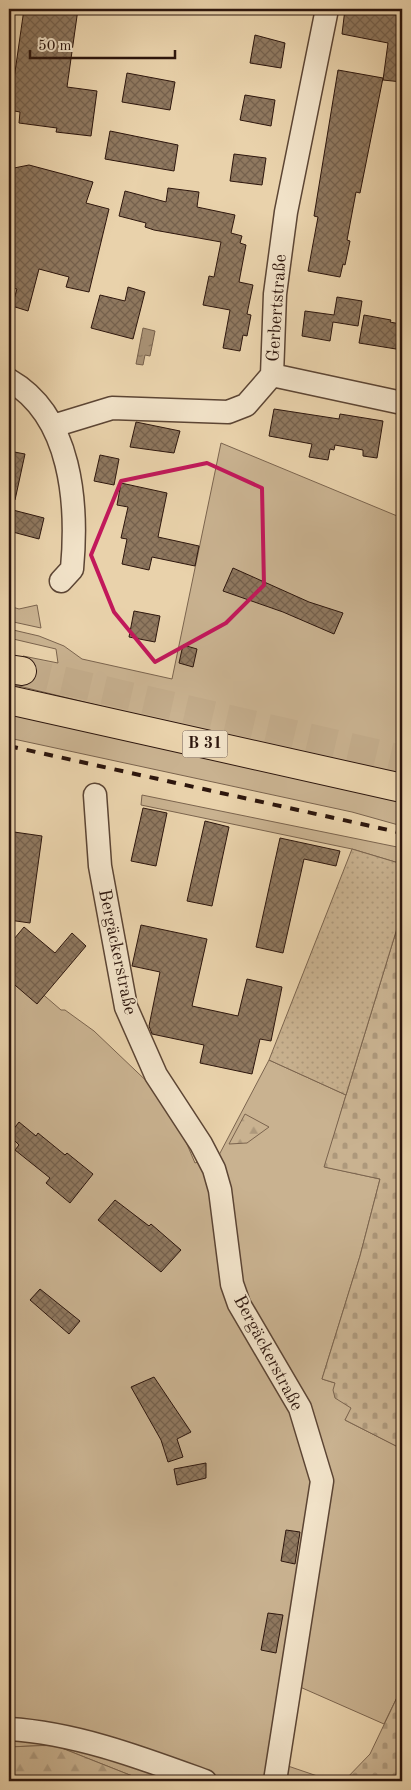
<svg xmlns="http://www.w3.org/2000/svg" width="411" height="1790" viewBox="0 0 411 1790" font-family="'Old Standard TT',serif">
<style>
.green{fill:#c9b290;stroke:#7b644e}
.forest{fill:url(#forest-firs);stroke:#7b644e}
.cemetery{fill:url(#cemetery-stones);stroke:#7b644e}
.park{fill:url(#park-dots);stroke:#7b644e}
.water{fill:url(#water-ripples);stroke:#77604b}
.building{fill:url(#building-cross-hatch);stroke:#2d160d}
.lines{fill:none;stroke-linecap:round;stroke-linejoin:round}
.trunk-tunnel{stroke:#c3ac8b;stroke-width:28;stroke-dasharray:28 14;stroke-linecap:butt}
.minor-casing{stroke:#5c4534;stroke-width:25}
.trunk-casing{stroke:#2d160d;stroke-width:30}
.minor{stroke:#f1e2c8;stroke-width:22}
.trunk{stroke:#e9d2ab;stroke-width:28}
.rail{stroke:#2d160d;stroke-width:4;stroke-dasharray:9 9;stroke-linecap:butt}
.marked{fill:none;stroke:#c2185b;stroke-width:4;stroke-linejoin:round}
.labels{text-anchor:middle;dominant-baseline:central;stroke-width:4;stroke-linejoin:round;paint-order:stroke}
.shield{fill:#f1e2c8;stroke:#685345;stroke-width:1}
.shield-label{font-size:16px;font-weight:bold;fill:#2d160d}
.street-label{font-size:18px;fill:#2d160d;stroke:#f1e2c8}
</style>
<defs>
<pattern id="forest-firs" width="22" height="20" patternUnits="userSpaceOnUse" patternTransform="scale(1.25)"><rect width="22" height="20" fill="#c9b290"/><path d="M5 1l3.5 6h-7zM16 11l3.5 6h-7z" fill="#ad987b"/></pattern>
<pattern id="cemetery-stones" width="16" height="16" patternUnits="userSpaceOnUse" patternTransform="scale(1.25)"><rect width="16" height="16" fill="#c9b290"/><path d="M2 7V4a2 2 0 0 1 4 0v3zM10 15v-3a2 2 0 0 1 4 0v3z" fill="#ad987b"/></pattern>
<pattern id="park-dots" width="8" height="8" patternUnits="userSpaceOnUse" patternTransform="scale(1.25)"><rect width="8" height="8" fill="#c9b290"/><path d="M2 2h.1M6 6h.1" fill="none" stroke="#ad987b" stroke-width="1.8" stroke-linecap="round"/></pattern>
<pattern id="water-ripples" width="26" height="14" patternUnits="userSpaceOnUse" patternTransform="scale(1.25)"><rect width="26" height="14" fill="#a99275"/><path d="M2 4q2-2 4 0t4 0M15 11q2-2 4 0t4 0" fill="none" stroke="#8a765e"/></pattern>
<pattern id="building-cross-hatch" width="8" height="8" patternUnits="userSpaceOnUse" patternTransform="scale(1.25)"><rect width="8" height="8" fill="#8f785f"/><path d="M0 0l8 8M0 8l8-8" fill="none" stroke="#75614d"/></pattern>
</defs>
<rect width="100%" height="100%" fill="#e9d2ab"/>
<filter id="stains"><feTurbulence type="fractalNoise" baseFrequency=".004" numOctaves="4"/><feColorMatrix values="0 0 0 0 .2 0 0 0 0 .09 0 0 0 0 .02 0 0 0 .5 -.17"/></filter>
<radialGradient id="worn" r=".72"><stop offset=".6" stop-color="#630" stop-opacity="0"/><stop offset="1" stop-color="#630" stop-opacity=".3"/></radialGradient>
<path class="green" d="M221,443l181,75v259l-184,-42 -199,-49 1,7 -11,-3v-6l9,2 5,-30 35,7 -2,-14 -47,-11v-9l30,7 25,10 18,13 90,20z
M37,605l4,23 -32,-7v-15l10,3z
M9,710l393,91v25l-50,-14 -343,-74z
M142,795l260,53v16l-50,-15 -211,-44z
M9,965l52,45h4l29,21 63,60 18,25 20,47 24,-8 50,-95 77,35 -21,72 55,12 -20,77 -38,123 13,4 17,25 -7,12 57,29v238l-18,37 -84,-37 -15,78 47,16h-187l-91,-36 -45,2z"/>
<path class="forest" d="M245,1114l24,13 -22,16 -18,1z
M54,1745l91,36h-136v-34z"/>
<path class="cemetery" d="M402,912v537l-57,-29 6,-12 -16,-10 -2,-8 2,-7 -13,-4 38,-123 20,-77 -56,-12z
M402,1687v94h-58l26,-27z"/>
<path class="park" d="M352,849l50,15v48l-56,183 -77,-35z"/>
<path class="water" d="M143,328l12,3 -5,25 -5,-1 -2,10 -7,-1z"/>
<path class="building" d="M24,9h54l-11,78 30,4 -6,45 -35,-4 1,-4 -38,-5 1,-11 -11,-2v-18l3,1z
M345,9h57v73l-19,-2 5,-37 -46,-9z
M255,35l30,8 -4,25 -31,-5z
M338,70l45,8 -23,115 -4,-1 -9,48 3,1 -5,24 -2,-1 -3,13 -32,-6 10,-54 -4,-1z
M127,73l48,9 -5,28 -48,-8z
M245,95l30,5 -4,26 -31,-6z
M110,131l68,14 -4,26 -69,-12z
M234,154l32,4 -4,27 -32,-4z
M29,165l64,17 -7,21 23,6 -20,83 -23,-5 3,-10 -30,-8 -11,42 -16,-5 5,-17 -8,-2v-118z
M168,188l31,4 -2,15 38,8 -4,18 11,3 -2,7 6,2 -7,37 14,3 -6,29 4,1 -4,21 -4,-1 -3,16 -17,-3 7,-38 -27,-5 6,-29 5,1 7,-35 -67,-12 -9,-3 1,-4 -27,-7 6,-25 41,11z
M128,287l17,5 -12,47 -42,-11 9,-33 25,6z
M337,297l25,4 -4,25 -25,-4 -3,19 -28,-5 3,-25 29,4z
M364,315l27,5 -1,2 10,2 -4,25 -37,-6z
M274,409l65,10 1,-5 43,7 -6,37 -14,-2v-6l-28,-5 -1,5 -4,-1 -2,11 -19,-3 3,-13 -43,-8z
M136,422l44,9 -6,22 -44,-6z
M9,451l16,3 -10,46 -6,-1z
M100,455l19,4 -5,26 -20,-4z
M121,483l46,10 -9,44 41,9 -4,20 -43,-9 -3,13 -27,-6 5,-25 -6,-1 7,-31 -11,-2z
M9,509l35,9 -5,21 -30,-8z
M233,568l76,34 34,11 -9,21 -51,-22 -60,-21z
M134,611l26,5 -5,26 -26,-5z
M183,645l14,4 -4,18 -14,-4z
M143,808l24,5 -11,53 -25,-5z
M205,821l24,6 -17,79 -25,-5z
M14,832l28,4 -12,87 -21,-3v-51z
M280,838l60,13 -4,15 -32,-7 -21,94 -27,-6z
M141,925l66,14 -15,67 46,10 9,-37 35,8 -11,54 -11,-2 -8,35 -52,-11 4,-18 -52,-11 -3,-8 11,-54 -28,-6z
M24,927l31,26 17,-20 14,13 -49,58 -28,-24v-35z
M19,1122l17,14 2,-3 27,22 2,-2 26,21 -23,29 -24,-20 4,-5 -35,-28 4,-5 -10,-10z
M115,1200l34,26 2,-2 30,26 -20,22 -63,-52z
M40,1289l40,32 -11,13 -39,-34z
M154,1377l37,55 -14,7 6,18 -15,5 -7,-22 -30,-53z
M206,1463v15l-29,7 -3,-16z
M286,1530l14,2 -5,32 -14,-3z
M268,1613l15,2 -7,38 -15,-3z"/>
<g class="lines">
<path class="trunk-tunnel" d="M22,671l380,88"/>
<defs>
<path id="minor" d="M272,375l130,28
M9,380c63,36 69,124 63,189l-11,12
M53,426l59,-18 116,4 18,-7 26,-30 3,-81 11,-82 41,-203
M95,795l5,71 26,141 30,68 45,69 13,25 6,21 12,94 7,20 61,104 22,73 -47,300
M9,1729c67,4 133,29 196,52"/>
<path id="trunk" d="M9,669l13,2
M9,700l393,88"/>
</defs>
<use href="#minor" class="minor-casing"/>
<use href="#trunk" class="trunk-casing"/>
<use href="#minor" class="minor"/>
<use href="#trunk" class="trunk"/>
<path class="rail" d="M9,746l393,87"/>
</g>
<path class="marked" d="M207,463l55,25 2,97 -38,38 -71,39 -41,-50 -23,-57 30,-74z"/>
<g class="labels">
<rect class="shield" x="182.5" y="730.5" width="45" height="27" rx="4"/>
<g class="shield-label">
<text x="205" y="744">B 31</text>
</g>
<g class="street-label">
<text transform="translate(277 308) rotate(-86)">Gerbertstraße</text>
<text transform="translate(117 952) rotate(78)">Bergäckerstraße</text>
<text transform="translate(268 1353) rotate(62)">Bergäckerstraße</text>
</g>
</g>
<rect width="411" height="1790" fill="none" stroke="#e9d2ab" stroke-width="30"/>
<rect x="10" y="10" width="391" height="1770" fill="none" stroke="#2d160d" stroke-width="2.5"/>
<rect x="15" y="15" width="381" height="1760" fill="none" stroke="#2d160d"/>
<path d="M30 50v8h145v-8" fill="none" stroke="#2d160d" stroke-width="2.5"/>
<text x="38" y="50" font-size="15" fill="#2d160d" stroke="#f1e2c8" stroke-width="4" paint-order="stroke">50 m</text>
<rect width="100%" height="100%" filter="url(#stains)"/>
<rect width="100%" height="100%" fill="url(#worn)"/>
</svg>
